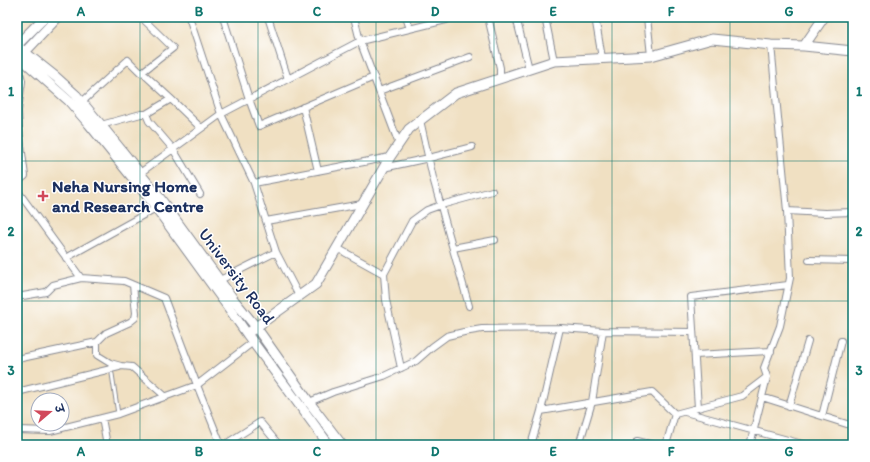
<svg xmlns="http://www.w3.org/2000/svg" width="870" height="462" viewBox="0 0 870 462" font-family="Itim,'Playpen Sans Deva',sans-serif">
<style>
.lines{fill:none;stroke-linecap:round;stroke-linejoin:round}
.lane-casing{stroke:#868890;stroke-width:5}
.street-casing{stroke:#868890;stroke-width:8}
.secondary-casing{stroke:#868890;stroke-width:11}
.lane{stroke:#fff;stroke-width:3}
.street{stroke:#fff;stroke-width:6}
.secondary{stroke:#fff;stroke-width:9}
.grid{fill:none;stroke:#0f766e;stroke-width:1;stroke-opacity:0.55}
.poi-dot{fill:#d1495b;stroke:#fff;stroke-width:1.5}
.labels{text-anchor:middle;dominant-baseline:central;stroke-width:3;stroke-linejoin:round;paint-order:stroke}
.poi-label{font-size:17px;font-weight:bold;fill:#1b2f5e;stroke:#fff;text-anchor:start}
.street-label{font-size:17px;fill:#1b2f5e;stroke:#fff}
.neatline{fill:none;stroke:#0f766e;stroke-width:1.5}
.grid-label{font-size:13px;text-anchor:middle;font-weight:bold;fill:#0f766e}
</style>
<rect width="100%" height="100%" fill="#fff"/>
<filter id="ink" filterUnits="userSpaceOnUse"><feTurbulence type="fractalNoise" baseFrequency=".025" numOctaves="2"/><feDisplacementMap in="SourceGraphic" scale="8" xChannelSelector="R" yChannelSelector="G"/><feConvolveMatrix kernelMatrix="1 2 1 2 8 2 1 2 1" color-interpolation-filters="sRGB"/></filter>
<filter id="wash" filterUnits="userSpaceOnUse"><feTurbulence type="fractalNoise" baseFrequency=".012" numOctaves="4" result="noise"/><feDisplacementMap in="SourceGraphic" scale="16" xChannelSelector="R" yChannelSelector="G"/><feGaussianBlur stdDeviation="0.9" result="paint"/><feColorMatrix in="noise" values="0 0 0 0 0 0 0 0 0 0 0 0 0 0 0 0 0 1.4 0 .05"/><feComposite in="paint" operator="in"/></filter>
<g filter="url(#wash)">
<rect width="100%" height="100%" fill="#f0e0c2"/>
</g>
<g filter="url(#ink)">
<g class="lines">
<defs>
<path id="lane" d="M112,374l6,40"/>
<path id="street" d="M189,17l32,97 33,69
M223,17l26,82 10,27 115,-49
M268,17l20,62
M354,17l6,24 39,103
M406,17l4,12
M488,17l12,51v11
M516,17l13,52
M545,17l9,44
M595,17l7,41
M647,17l4,39
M17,60l5,21 -4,30 1,19 6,46 -8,6
M146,76l25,23 30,29
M379,91l91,-34
M82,102l46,-42 13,13 32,-25 -32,-31
M303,107l15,64
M146,114l3,7 24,28 27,45
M420,120l13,58 36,128
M101,125l40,-11h5l25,-15
M383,168l46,-10 43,-11
M140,173l81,-59 139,-73 86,-21 -1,-3
M17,190l64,88 43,3 40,17 33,87 56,-43
M362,204l-96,17 -12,-38 136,-26
M787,211l38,2 28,-1
M266,221l10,31 23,44
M337,248l47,26
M453,248l42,-8
M66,258l90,-50
M809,260l44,1
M220,280l56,-28
M133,285l3,28 -1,5 -5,4 -24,11 -9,9v13l13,8 11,3 11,1 34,30
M17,297l29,-5 7,-7 28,-7
M695,355l76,-4
M17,359l80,-17
M401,368l-15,-68 -2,-26 28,-53 15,-11 14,-5 51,-14
M17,392l102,-25
M762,397l91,29
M307,403l26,-11 51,-16 32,-15 16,-14 15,-11 17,-4 18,-3 78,-1
M789,406l19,-65
M698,408l-7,-111 97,-12
M541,411l19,-83 43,3 90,1
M685,412l121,33
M822,416l19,-75
M102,418l5,27
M17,430l33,1 68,-17 79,-29 24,60
M637,441l17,4
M224,445l36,-23 19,23
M531,445l10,-34 111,-19 23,22
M579,445l13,-43 11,-71
M666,445l9,-31 67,-18 25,-19
M750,445l17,-68 -3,-9 16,-42 10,-48 -3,-67 -16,-166"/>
<path id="secondary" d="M17,45l28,-28
M17,46l39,31 20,18 25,30 58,72 74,102 23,28 53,75 33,43
M804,46l20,-29
M20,53l5,-1 33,-35
M17,55l52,46 20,23 63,78 74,102 21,30 82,111
M247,334l9,-7 60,-43 74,-127 19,-28 47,-36 98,-32 97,-5 61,-17 59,6 33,1 49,5"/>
</defs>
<use href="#lane" class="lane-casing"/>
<use href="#street" class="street-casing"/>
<use href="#secondary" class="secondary-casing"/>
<use href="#lane" class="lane"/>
<use href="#street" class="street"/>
<use href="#secondary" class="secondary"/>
</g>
</g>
<path class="grid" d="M140,17v428M258,17v428M376,17v428M494,17v428M612,17v428M730,17v428M17,161h836M17,301h836"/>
<path class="poi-dot" d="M41 190h4v4h4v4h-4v4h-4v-4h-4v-4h4z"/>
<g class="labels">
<g class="poi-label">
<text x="52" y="186">Neha Nursing Home<tspan x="52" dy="20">and Research Centre</tspan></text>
</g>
<g class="street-label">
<text transform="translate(237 276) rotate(53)">University Road</text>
</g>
</g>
<rect width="870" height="462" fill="none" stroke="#fff" stroke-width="44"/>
<g transform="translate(50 412) rotate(71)"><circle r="19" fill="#ffffff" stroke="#a4acbf"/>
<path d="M0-3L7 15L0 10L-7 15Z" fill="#d1495b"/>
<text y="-6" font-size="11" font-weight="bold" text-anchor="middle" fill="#1b2f5e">उ</text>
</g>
<rect x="22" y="22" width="826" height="418" class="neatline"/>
<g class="grid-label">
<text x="81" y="16">A</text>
<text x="199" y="16">B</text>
<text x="317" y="16">C</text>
<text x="435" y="16">D</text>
<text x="553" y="16">E</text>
<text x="671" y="16">F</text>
<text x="789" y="16">G</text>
<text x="11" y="96">1</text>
<text x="859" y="96">1</text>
<text x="11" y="236">2</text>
<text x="859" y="236">2</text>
<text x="11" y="375">3</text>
<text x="859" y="375">3</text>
<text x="81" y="456">A</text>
<text x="199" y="456">B</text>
<text x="317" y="456">C</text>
<text x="435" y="456">D</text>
<text x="553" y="456">E</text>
<text x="671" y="456">F</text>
<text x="789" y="456">G</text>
</g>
</svg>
